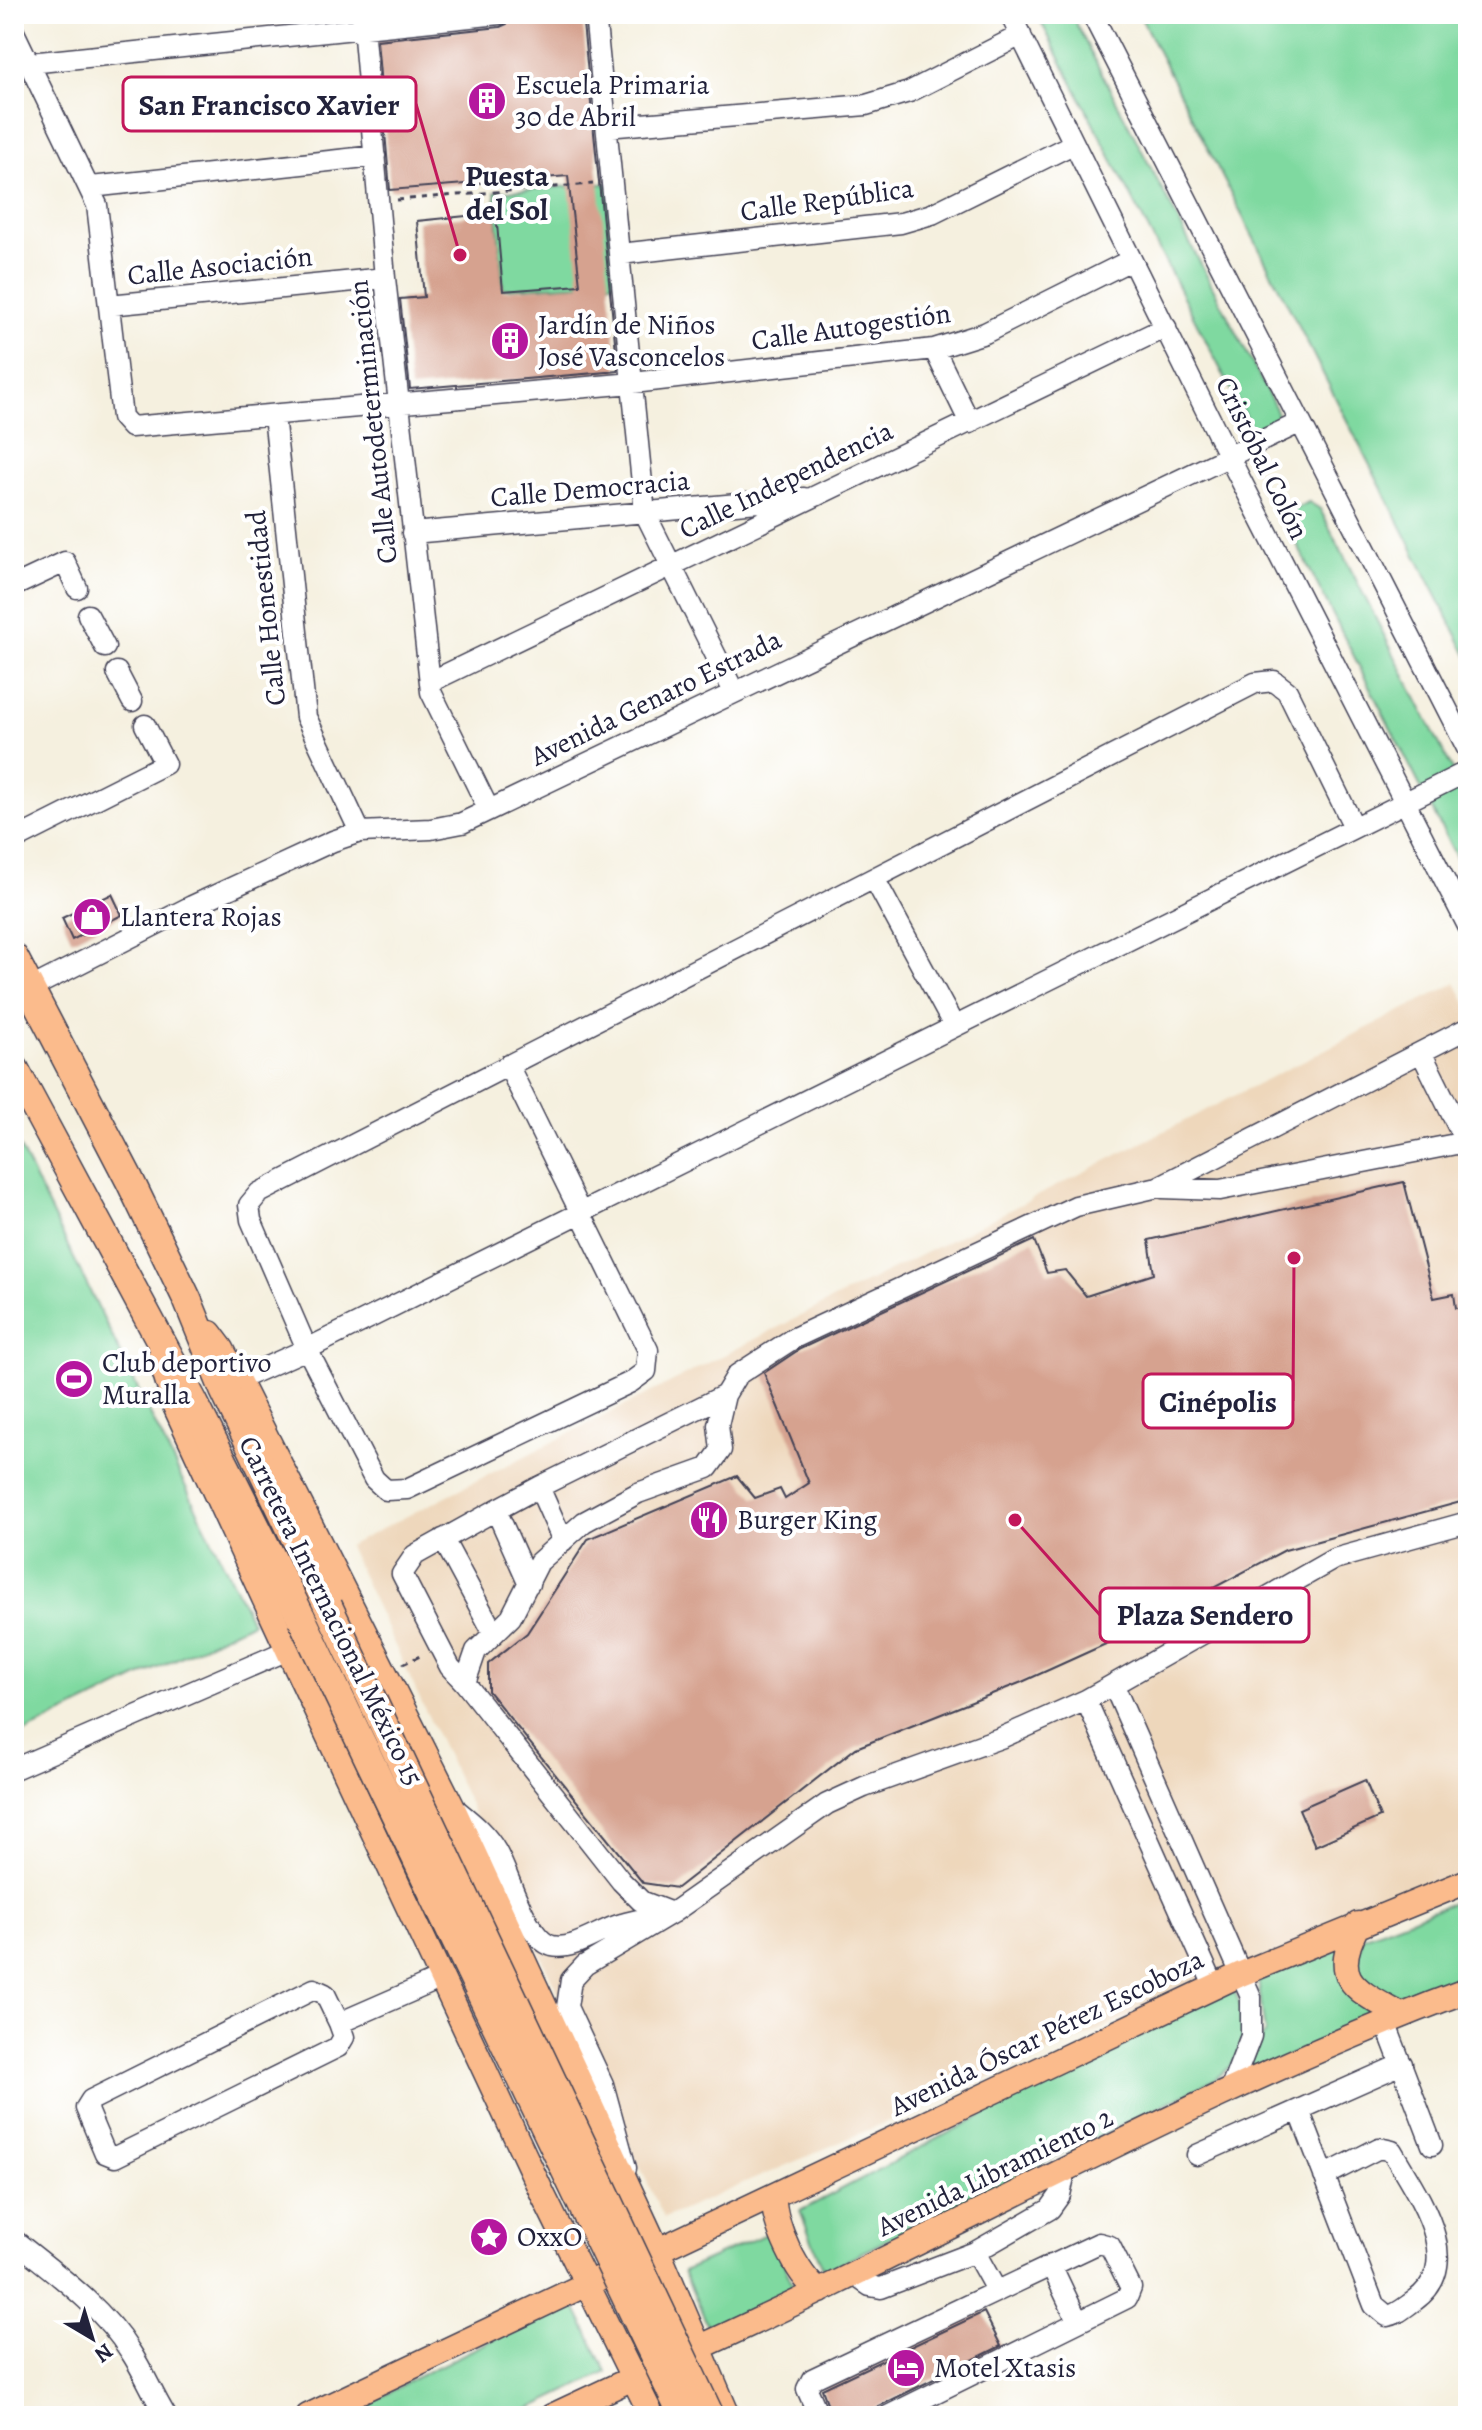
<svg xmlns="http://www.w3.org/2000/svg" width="1482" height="2430" viewBox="0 0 1482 2430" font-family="Alegreya,serif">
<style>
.built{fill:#eed7bb}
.green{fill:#7fd9a0;stroke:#507e6e;stroke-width:2}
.building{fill:#d6a28f}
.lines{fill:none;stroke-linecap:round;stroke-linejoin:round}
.minor-casing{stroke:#424154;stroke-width:23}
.major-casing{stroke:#424154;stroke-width:27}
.highway-casing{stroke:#424154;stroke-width:31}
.path{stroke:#424154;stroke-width:3;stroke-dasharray:6 6;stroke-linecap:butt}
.minor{stroke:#fff;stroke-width:20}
.major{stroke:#fbbb8c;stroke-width:24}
.highway{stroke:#fbbb8c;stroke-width:28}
.highway-bridge-casing{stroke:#424154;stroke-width:31;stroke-linecap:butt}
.highway-bridge{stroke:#fbbb8c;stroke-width:28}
.labels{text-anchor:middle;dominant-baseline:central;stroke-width:8;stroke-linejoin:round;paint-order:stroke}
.poi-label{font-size:28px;fill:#22223b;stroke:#fff;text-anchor:start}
.street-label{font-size:28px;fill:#22223b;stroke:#fff}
.neighbourhood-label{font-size:30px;font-weight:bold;fill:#22223b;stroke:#fff}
.leader{fill:none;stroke:#c2185b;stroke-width:3}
.callout-dot{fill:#c2185b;stroke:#fff;stroke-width:3}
.callout{fill:#fff;stroke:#c2185b;stroke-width:3}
.callout-label{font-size:30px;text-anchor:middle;font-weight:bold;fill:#22223b}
</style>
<rect width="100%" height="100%" fill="#fff"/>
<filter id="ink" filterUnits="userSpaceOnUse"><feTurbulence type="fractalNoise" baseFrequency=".0125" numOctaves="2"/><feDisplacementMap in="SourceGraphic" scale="16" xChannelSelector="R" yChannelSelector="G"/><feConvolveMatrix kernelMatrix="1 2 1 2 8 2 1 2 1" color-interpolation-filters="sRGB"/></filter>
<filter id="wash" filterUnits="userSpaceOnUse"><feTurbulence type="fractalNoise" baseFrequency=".006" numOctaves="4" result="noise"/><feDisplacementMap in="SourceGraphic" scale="32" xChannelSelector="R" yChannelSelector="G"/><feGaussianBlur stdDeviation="1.8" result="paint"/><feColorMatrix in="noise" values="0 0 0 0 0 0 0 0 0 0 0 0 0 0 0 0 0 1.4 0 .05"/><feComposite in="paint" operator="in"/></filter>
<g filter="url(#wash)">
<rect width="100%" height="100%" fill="#f5f0df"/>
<path class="built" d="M1456,983l12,23v865l-804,347 -316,-672z"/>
<path class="green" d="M1037,14h34l205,395 1,14 -25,7z
M1139,14h329v643z
M612,183l11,99 -120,7 -8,-97z
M1309,502l11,7 148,291v80l-182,-357 1,-11z
M14,1136l238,486 -238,116z
M1468,1897v79c-49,18 -79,44 -113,-10l8,-29z
M1338,1945l22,57 14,14 -126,59 -2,-9 19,-33 -7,-54z
M1230,1985c15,19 19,57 3,78 -5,6 -13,12 -19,17l-390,191 -24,-60z
M770,2232l27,62 -86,38 -28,-61z
M572,2301l35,71 -92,44h-167l71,-40z"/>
<g id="blocks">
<path class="building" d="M512,14h70l36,357 -208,18 -10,-90 24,-2 -7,-76 79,-8 7,78 77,-6 -12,-109 -178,14 -13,-150 123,-13 7,-3z
M112,894l10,21 -50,25 -10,-22z
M1404,1182l30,116 20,-4 2,14 12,3v189l-183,50 -166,88 -97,44 -166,66 -179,140 -34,-5 -155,-192v-27l39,-31 61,-94 149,-63 18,22 25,-9 5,10 24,-16 -45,-110 36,-24 234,-109 13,33 18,-3 21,26 68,-22 -5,-34z
M1365,1780l15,37 -65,29 -16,-37z
M984,2312l17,34 -142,70h-27l-10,-27z"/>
</g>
</g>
<g filter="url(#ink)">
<use href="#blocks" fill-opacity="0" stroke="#424154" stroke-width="2"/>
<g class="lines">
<defs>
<path id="minor" d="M362,14l23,264 46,414 58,118
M595,14l50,499 88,177
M1010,14l219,443 239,469
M1092,14l376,736
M14,32l83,173 25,212 9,10 502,-44 301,-34 51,-16 146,-73
M30,63l469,-49
M606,127l260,-22 43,-13 112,-57
M91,187l284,-31
M620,254l281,-31 31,-9 141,-70
M109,305l276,-27
M934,349l36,74
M274,415l32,302 54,115
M412,533l392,-35
M14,586l51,-24 12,26
M88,615l17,32
M117,672l15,29
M430,682l736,-355
M14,840l151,-76 -20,-39
M874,878l80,148
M29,989l163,-83 141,-65 27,-9 71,-3 31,-6 837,-400
M1421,1052l47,95
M508,1065l140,285 -2,21 -15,11 -224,107 -21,1 -12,-11 -67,-130 -56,-129 -2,-15 10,-12c332,-170 664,-340 996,-510l19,-2 13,10 67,136
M1162,1188l58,2 246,-48
M237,1380l70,-31 1161,-578
M443,1539l50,93
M563,1541l-24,-54 186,-92
M529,1584l-33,-74 43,-23
M465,1683l-15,-16 -48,-93 13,-19 81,-45
M1114,1686l137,311v39l-20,52
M1086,1700l128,286
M14,1769l274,-119
M453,1807c17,14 32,25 43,44 13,22 30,88 56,95 22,5 49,-17 70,-22 10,-3 21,-5 31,-7
M672,1913l-31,-12 -20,-20 -156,-198 11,-32 35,-34 28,-55 45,-40 54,-29 70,-25 13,-18 -3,-25 7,-30 12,-20 57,-37 282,-132 82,-19 310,-159
M1385,2022l47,123
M339,2023l-14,-29 -11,-5 -223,111 -5,8 19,45 10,4 223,-110 6,-10 -5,-14 103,-45
M1299,2110l75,195 13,11c10,-1 18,-9 27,-15 54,-38 2,-108 -22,-150l-13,-3 -55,28
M1197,2155l205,-91
M626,2168l-23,-84 -36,-77 4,-27 14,-15 87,-52 155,-109 37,-17 139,-50 83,-37 248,-141 134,-37
M14,2240c41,33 88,66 116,111 14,21 23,44 36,65
M975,2252l21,38
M1051,2265l27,57
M854,2275l16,11 11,2 94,-36 75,-43 10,-14 5,-23
M819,2416l-12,-27 5,-10 287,-136 11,3 21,42 -4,10 -239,118"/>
<path id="major" d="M210,1333l12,16 230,457 206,445 70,165
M160,1357l15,49 113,244 256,547 108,219
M1358,1924c-29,56 -4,65 43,91
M774,2197c-2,24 24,82 46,94
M687,2353c262,-118 512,-263 781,-363
M308,2416l933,-442 227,-93
M552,2416l94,-44"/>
<path id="highway" d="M14,958l115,221 58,120 37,91 104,216
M14,1068l179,333 109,218"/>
</defs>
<use href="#minor" class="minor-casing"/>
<use href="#major" class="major-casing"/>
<use href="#highway" class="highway-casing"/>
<path class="path" d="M397,200l196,-16
M403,1664l19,-9"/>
<use href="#minor" class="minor"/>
<use href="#major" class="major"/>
<use href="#highway" class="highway"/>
<defs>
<path id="highway-bridge" d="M328,1606l382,810
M302,1619l381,797"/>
</defs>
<use href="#highway-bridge" class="highway-bridge-casing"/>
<use href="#highway-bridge" class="highway-bridge"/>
</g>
</g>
<defs>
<symbol id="building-disc" viewBox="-11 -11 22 22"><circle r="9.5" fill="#b5179e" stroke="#fff"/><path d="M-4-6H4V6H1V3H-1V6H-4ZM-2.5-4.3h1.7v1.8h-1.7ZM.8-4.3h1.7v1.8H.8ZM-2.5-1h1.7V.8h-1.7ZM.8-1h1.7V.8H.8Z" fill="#fff"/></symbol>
<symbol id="shop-disc" viewBox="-11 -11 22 22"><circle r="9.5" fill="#b5179e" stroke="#fff"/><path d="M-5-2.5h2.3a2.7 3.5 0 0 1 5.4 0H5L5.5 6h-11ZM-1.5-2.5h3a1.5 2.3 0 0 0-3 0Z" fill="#fff"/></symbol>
<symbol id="stadium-disc" viewBox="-11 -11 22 22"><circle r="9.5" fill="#b5179e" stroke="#fff"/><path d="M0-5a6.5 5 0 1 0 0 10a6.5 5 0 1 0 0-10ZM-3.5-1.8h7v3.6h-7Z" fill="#fff"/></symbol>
<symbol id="restaurant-disc" viewBox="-11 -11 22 22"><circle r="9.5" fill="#b5179e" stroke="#fff"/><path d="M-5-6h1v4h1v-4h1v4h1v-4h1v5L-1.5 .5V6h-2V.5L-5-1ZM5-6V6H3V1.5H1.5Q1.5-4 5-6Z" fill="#fff"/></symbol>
<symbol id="sight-disc" viewBox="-11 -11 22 22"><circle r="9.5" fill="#b5179e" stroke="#fff"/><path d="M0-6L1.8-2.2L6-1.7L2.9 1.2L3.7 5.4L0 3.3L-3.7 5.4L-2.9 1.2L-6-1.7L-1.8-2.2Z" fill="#fff"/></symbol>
<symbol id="hotel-disc" viewBox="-11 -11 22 22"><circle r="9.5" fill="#b5179e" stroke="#fff"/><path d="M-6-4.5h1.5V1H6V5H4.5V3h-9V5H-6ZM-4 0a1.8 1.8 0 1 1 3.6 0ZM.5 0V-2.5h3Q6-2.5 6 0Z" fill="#fff"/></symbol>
</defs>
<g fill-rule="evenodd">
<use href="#building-disc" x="465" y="79" width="44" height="44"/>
<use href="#building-disc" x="488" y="319" width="44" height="44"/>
<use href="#shop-disc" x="70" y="895" width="44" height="44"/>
<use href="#stadium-disc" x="52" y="1357" width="44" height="44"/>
<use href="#restaurant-disc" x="687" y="1498" width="44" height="44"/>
<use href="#sight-disc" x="467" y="2215" width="44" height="44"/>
<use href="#hotel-disc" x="884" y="2346" width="44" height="44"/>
</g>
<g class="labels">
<g class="poi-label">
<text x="515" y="85">Escuela Primaria<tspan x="515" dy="32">30 de Abril</tspan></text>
<text x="538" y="325">Jardín de Niños<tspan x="538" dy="32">José Vasconcelos</tspan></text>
<text x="120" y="917">Llantera Rojas</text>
<text x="102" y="1363">Club deportivo<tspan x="102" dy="32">Muralla</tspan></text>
<text x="737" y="1520">Burger King</text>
<text x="517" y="2237">OxxO</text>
<text x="934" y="2368">Motel Xtasis</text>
</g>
<g class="street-label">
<text transform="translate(827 200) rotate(-8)">Calle República</text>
<text transform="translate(220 266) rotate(-6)">Calle Asociación</text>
<text transform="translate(851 327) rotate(-8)">Calle Autogestión</text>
<text transform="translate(373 422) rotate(-96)">Calle Autodeterminación</text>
<text transform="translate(1262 458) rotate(64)">Cristóbal Colón</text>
<text transform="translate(786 480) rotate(-26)">Calle Independencia</text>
<text transform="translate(590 489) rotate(-5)">Calle Democracia</text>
<text transform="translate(266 608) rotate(-96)">Calle Honestidad</text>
<text transform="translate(656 698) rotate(-26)">Avenida Genaro Estrada</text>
<text transform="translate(331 1611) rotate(64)">Carretera Internacional México 15</text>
<text transform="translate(1047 2033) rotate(-26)">Avenida Óscar Pérez Escoboza</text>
<text transform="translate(995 2172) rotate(-26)">Avenida Libramiento 2</text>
</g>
<g class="neighbourhood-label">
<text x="507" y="176">Puesta<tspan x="507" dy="34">del Sol</tspan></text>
</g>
</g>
<path class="leader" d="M460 255L416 104M1294 1258L1293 1401M1015 1520L1100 1615"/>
<g class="callout-dot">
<circle cx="460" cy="255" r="8"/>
<circle cx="1294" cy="1258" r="8"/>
<circle cx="1015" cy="1520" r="8"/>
</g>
<g class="callout">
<rect x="123" y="77" width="293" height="54" rx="8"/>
<rect x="1143" y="1374" width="150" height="54" rx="8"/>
<rect x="1100" y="1588" width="209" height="54" rx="8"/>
</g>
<g class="callout-label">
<text x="269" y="115">San Francisco Xavier</text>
<text x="1218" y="1412">Cinépolis</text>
<text x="1205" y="1625">Plaza Sendero</text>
</g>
<rect width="1482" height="2430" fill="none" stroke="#fff" stroke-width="48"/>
<g transform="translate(92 2338) rotate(142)" stroke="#ffffff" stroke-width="6" paint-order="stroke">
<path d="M0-6L14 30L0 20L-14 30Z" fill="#22223b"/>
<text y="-12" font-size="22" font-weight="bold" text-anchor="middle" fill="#22223b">N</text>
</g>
</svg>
